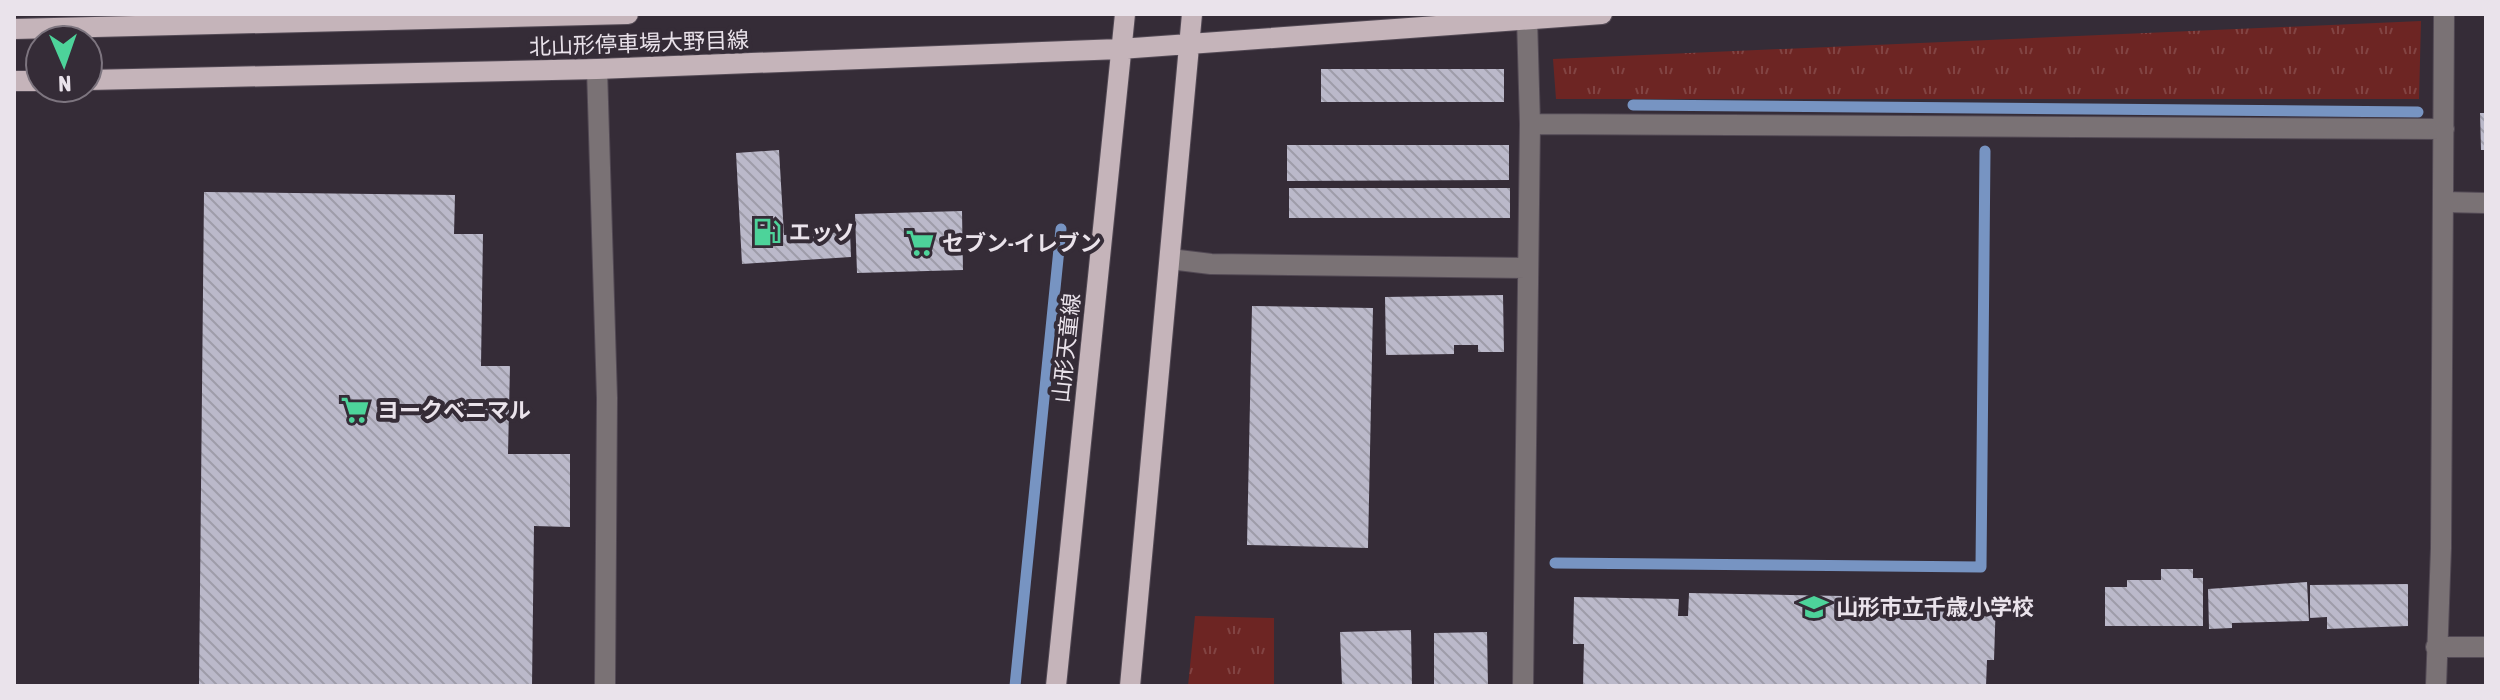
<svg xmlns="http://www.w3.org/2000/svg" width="2500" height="700" viewBox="0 0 2500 700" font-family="'Asap Condensed','Noto Sans JP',sans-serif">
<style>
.grass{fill:url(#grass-tufts)}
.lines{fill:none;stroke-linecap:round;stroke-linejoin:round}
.stream{stroke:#7794c2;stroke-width:11}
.building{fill:url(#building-back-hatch)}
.minor-casing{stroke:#524954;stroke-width:22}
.major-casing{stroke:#524954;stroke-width:22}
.minor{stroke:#7a7275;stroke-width:20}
.major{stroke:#c5b4ba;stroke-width:20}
.labels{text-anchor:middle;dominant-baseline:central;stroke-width:8;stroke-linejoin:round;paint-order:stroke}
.street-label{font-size:22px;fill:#eae3eb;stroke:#352c37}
.poi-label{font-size:22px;font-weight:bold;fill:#eae3eb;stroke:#352c37;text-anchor:start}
</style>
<defs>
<pattern id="grass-tufts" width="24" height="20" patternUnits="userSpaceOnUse" patternTransform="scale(2)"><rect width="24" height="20" fill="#6d2523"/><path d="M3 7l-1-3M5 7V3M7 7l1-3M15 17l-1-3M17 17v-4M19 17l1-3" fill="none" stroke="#824443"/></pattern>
<pattern id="building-back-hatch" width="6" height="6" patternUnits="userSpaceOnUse" patternTransform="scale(2)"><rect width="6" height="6" fill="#bbb9ca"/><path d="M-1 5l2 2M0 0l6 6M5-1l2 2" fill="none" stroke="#9e9ca9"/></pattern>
</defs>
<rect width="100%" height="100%" fill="#352c37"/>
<path class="grass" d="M2421,21l-2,78h-863l-3,-40z
M1195,616l79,2v68h-86z"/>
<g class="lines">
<path class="stream" d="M1633,105l785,7
M1555,563l426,4 4,-416
M1015,686l46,-457"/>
</g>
<path class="building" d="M1321,69h183v33h-183z
M2480,113h6v37h-5z
M1287,145h222v35l-222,1z
M779,150l5,85 66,-3 1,25 -109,7 -6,-111z
M1289,188h221v30h-221z
M204,192l251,3 -1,39h29l-2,132h29l-2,88h62v73l-36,-1 -2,160h-333z
M962,211l1,59 -106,3 -2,-59z
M1503,295l1,57h-26v-7h-24v9l-68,1 -1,-58z
M1252,306l121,2 -5,240 -121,-3z
M2161,569h32v9h10v48h-98v-39h22v-7h34z
M2307,582l2,39 -77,2v5l-23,1 -1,-40z
M2408,584v42l-81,3v-12l-17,1v-33z
M1689,593l307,6 -2,61h-7l-1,26h-403l1,-42h-11l1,-47 105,2 -1,17h10z
M1411,630l1,56h-70l-2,-54z
M1487,632l1,54h-54v-53z"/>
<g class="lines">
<defs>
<path id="minor" d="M597,69l10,329 -2,288
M1530,124l914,5
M2444,202l42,1
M1170,259l41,5 317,4
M2436,647h50
M1523,686l7,-562 -3,-106
M2436,686l5,-138 3,-534"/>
<path id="major" d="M14,29l614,-15
M88,80l509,-11 523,-20 482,-35
M14,81h26
M1056,686l69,-672
M1130,686l62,-672"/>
</defs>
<use href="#minor" class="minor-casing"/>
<use href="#major" class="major-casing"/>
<use href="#minor" class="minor"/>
<use href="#major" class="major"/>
</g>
<defs>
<symbol id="fuel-bare" viewBox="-9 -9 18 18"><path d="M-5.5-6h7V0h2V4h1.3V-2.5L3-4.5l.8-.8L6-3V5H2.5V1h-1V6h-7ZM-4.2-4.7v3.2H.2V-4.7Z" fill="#4dd39a" stroke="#352c37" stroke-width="2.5" paint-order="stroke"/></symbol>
<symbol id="supermarket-bare" viewBox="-9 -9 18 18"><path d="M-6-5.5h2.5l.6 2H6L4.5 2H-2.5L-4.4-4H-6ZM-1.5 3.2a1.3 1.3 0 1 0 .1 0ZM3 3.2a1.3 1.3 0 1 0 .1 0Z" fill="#4dd39a" stroke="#352c37" stroke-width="2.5" paint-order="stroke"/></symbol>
<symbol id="school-bare" viewBox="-9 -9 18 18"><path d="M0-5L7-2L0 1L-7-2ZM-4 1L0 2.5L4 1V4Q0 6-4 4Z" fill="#4dd39a" stroke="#352c37" stroke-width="2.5" paint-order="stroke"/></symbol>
</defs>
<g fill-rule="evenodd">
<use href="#fuel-bare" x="747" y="212" width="40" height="40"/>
<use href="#supermarket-bare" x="900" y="223" width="40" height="40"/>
<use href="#supermarket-bare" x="335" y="390" width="40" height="40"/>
<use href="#school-bare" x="1794" y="587" width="40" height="40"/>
</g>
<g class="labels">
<g class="street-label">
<text transform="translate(639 43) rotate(-2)">北山形停車場大野目線</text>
<text transform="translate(1066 348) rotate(-84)">山形天童線</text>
</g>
<g class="poi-label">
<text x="789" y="232">エッソ</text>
<text x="942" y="243">セブン-イレブン</text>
<text x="377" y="410">ヨークベニマル</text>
<text x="1836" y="607">山形市立千歳小学校</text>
</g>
</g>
<rect width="2500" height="700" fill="none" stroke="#eae3eb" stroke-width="32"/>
<g transform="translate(64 64) rotate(178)"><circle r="38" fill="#352c37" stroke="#7d757f" stroke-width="2"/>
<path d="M0-6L14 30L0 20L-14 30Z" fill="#4dd39a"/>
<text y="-12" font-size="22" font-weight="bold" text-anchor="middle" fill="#eae3eb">N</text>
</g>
</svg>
